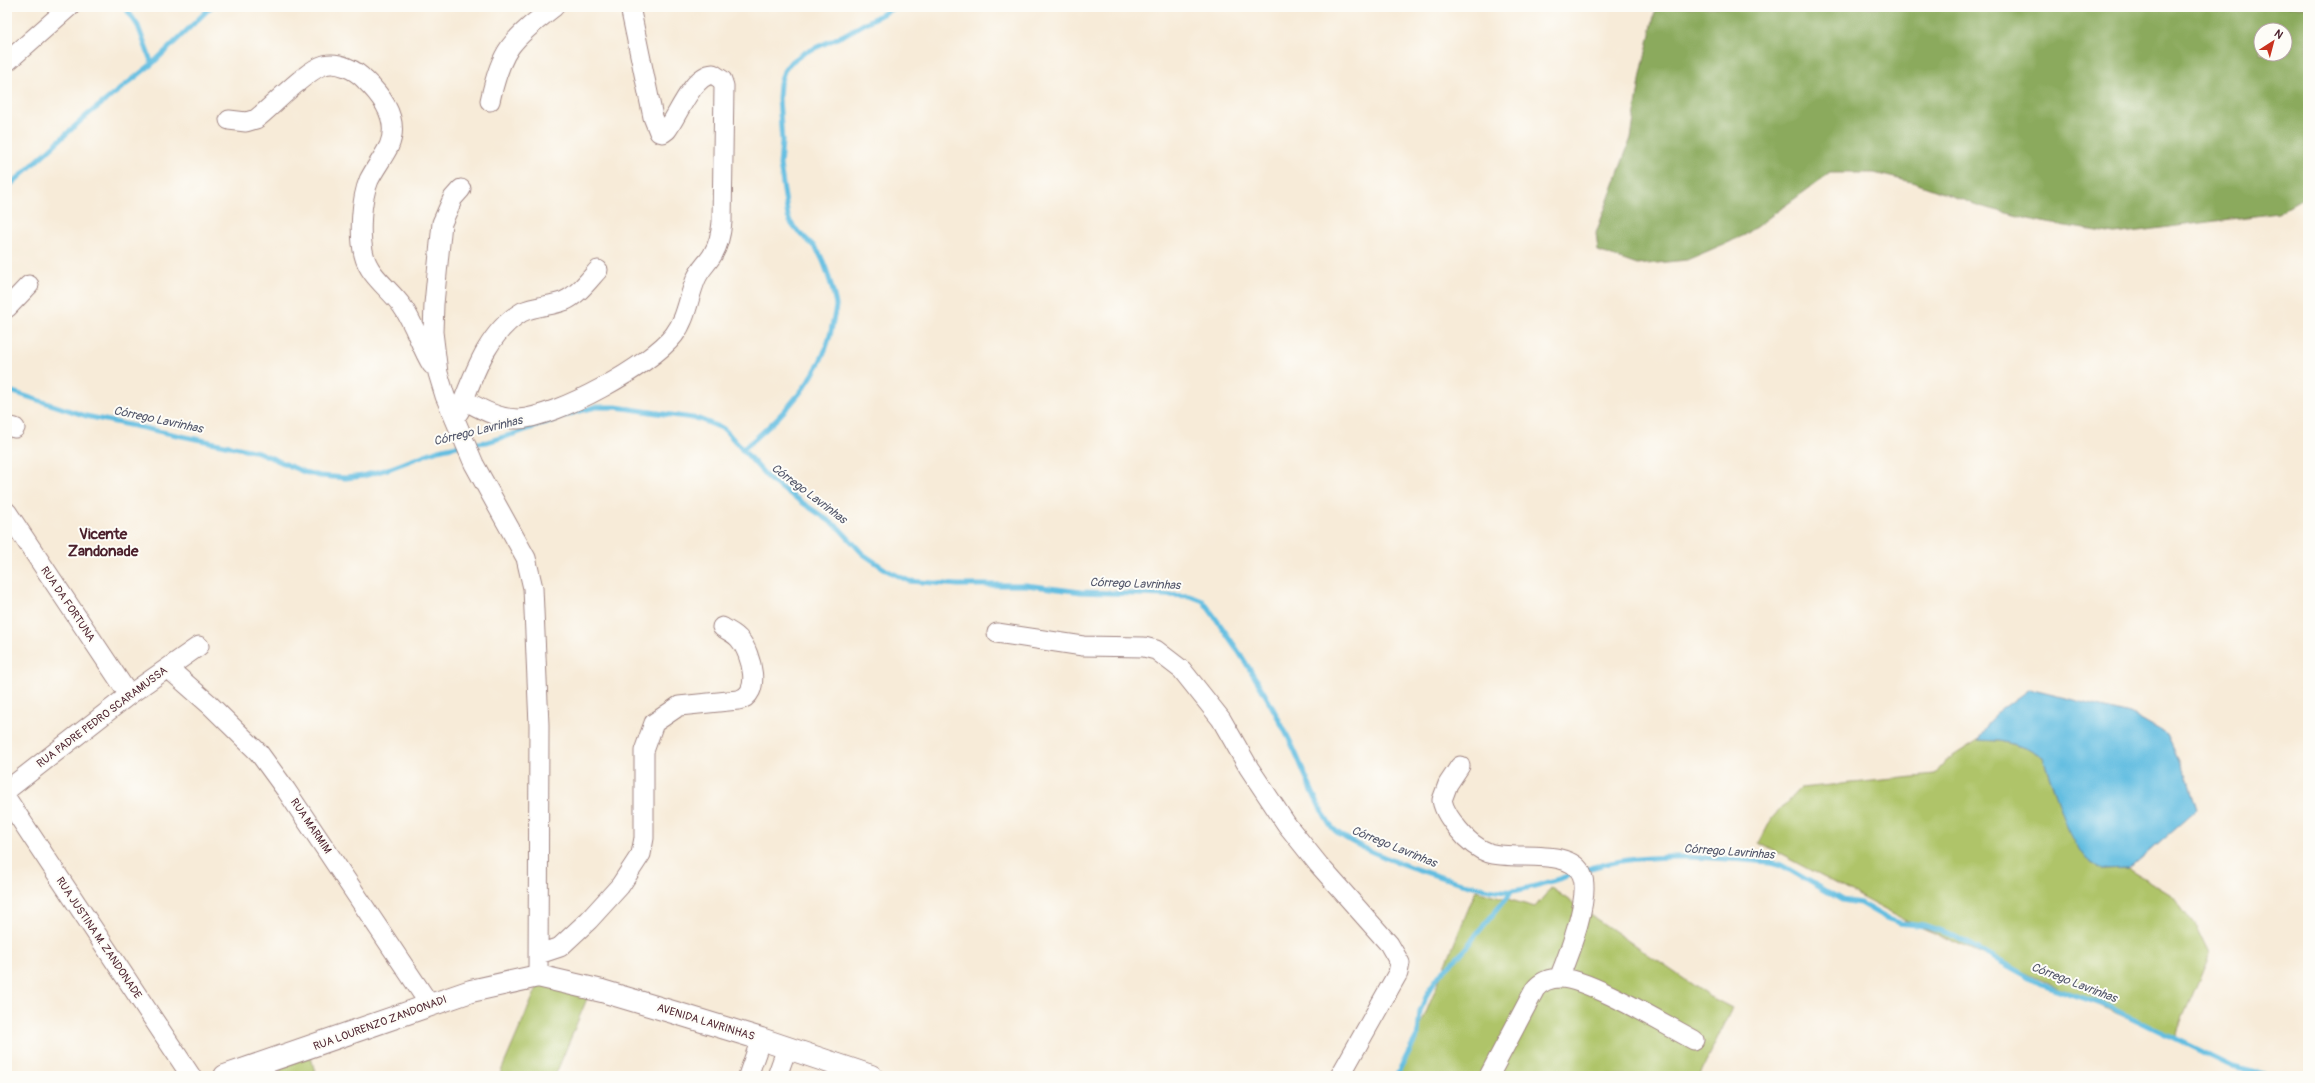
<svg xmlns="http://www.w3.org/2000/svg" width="2315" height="1083" viewBox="0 0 2315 1083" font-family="Pangolin,sans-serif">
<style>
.green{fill:#afc469;stroke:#7c724a}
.forest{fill:#8baa5d;stroke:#6a6444;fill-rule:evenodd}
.water{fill:#63bee1;stroke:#566e86}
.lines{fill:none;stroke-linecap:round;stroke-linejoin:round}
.stream{stroke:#63bee1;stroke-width:5}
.street-casing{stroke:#a08582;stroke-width:21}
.secondary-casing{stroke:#a08582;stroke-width:24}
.street{stroke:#fff;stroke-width:19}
.secondary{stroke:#fff;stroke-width:22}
.labels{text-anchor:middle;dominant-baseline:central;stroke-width:4;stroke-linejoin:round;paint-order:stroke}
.street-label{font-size:11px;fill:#4a1f2b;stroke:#fdfcf7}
.water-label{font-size:12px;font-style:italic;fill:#53576b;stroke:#fdfcf7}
.district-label{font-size:15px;font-weight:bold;fill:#4a1f2b;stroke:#fdfcf7}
</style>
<rect width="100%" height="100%" fill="#fdfcf7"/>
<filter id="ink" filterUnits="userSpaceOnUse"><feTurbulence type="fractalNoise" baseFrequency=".025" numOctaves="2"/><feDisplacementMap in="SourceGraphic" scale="8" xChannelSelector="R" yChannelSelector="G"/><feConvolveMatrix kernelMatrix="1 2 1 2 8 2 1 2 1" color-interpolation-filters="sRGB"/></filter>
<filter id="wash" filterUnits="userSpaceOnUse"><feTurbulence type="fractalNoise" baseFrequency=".012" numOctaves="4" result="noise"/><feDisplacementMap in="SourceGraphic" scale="16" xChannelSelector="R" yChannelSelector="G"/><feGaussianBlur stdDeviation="0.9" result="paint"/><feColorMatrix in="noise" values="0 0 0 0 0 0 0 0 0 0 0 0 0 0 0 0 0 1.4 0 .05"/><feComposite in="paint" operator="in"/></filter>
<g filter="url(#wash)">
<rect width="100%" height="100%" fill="#f7ebd8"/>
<path class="green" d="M1978,740l22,1 26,7 17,10 12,34 47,78 27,-1 44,27 25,33 12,25 -36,84 -272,-119 -143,-76 13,-25 28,-30 135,-13 10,-14z
M1551,888l158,108 23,12 -33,68h-302l15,-29 64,-157 59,17z
M542,976l49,13 -36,87h-56z
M309,1050l7,26h-34l-5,-17z"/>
<path class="forest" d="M1656,7h652v189l-30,17 -163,21 -74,-12 -61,-16 -65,-23 -41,-10h-44l-85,62 -58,25 -50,5 -39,-14 -2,-18 35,-95 10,-64zM2261,30h24v24h-24z"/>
<path class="water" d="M2029,689l101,25 37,21 20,42 10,32 -68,60 -27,1 -22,-18 -12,-23 -25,-71 -17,-10 -26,-7 -22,-1 17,-26z"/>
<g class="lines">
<path class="stream" d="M125,7l13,19 14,38
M7,188l79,-72 66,-52 59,-57
M7,390l79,26 172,36 46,20 16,4 26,2 17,-2 28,-8 47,-18 24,-5
M470,444l17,-2 30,-9 59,-21 20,-5h20l83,12 25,10 47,52 67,46 25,27 25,17 21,10 49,4h68l55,7 109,4 13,5c32,43 61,88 85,136 15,29 24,61 42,88 18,26 150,69 182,66 22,-3 44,-11 65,-18
M742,450c40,-33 83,-75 91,-129 1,-5 3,-11 3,-16 -1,-8 -9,-35 -13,-44 -7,-20 -29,-27 -35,-44l-8,-52 2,-24 -3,-43 1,-14 4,-13 6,-8 14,-10 40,-18 51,-28
M1584,870c59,-20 125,-12 187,-8l10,3 61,35 18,3 26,15 13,5 25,3 30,10 87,48 67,22 125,61 35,9
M1396,1076l22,-41 2,-24 10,-23 11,-15 18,-17 53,-65"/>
</g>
</g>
<g filter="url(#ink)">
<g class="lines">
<defs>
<path id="street" d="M7,62l62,-55
M490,101c12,-54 22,-61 64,-94
M229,120l17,2 10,-3c17,-13 50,-49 68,-54 14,-4 32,5 41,15 18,17 35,40 24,66 -6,12 -14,22 -20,34 -8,19 -10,55 -5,75 5,21 26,34 38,51 13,18 18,40 30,59
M461,189l-8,9 -11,25 -8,81 -1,28 5,41 7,23 29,68 52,94 7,30 6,137 -1,251
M7,308l22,-23
M464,400c17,9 34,19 54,19 39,-2 132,-53 156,-84 13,-17 14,-37 22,-56 4,-10 12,-16 17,-25 6,-10 8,-21 9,-32l2,-136 -2,-6 -9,-6c-20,1 -35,41 -46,56l-4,3 -4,-1 -6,-15 -23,-110
M459,412c14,-35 28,-80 63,-100 13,-6 29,-6 42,-11 14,-6 24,-20 34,-31
M7,426l8,2
M7,512l122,183
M997,633l86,13 61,1 12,3 26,20 39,49 28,49 38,57 32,40 70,79 11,19 -2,10 -58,103
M168,668l41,36 50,49 27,37 144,215
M1460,766l-12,18 -6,16c2,11 9,20 16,29 8,10 17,19 31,24 25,8 82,-6 93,22 9,22 -14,81 -23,103
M7,790l122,-95 70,-49
M7,799l184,277
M539,954l21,-7 29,-27 31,-34 21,-32 3,-16v-87l10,-28 25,-17 59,-6c25,-4 13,-47 2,-60 -4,-6 -12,-9 -18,-13
M748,1076l13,-37
M777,1076l10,-28
M1489,1076l46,-87c6,-7 15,-11 25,-11 28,0 105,47 134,62"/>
<path id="secondary" d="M225,1076l246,-85 67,-15 64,15 74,22 85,26 110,37"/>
</defs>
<use href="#street" class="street-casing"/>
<use href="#secondary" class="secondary-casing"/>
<use href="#street" class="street"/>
<use href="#secondary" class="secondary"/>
</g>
</g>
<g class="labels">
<g class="street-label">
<text transform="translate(68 604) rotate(56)">RUA DA FORTUNA</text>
<text transform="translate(102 717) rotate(-37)">RUA PADRE PEDRO SCARAMUSSA</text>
<text transform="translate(311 826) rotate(56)">RUA MARMIM</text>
<text transform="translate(99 938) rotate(56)">RUA JUSTINA M. ZANDONADE</text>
<text transform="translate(706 1022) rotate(17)">AVENIDA LAVRINHAS</text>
<text transform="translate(380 1023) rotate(-20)">RUA LOURENZO ZANDONADI</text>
</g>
<g class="water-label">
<text transform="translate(158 420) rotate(12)">Córrego Lavrinhas</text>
<text transform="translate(478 431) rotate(-14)">Córrego Lavrinhas</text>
<text transform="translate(809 494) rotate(37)">Córrego Lavrinhas</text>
<text transform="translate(1135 584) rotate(2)">Córrego Lavrinhas</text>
<text transform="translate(1394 847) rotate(22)">Córrego Lavrinhas</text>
<text transform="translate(1729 852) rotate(4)">Córrego Lavrinhas</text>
<text transform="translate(2074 983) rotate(21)">Córrego Lavrinhas</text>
</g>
<g class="district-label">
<text x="103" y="534">Vicente<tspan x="103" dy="17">Zandonade</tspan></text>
</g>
</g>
<rect width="2315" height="1083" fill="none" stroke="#fdfcf7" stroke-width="24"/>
<g transform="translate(2273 42) rotate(36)"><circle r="19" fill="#fdfcf7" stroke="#b5a4a5"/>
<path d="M0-3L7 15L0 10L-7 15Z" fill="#c8321e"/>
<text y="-6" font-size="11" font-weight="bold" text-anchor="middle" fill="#4a1f2b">N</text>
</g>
</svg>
